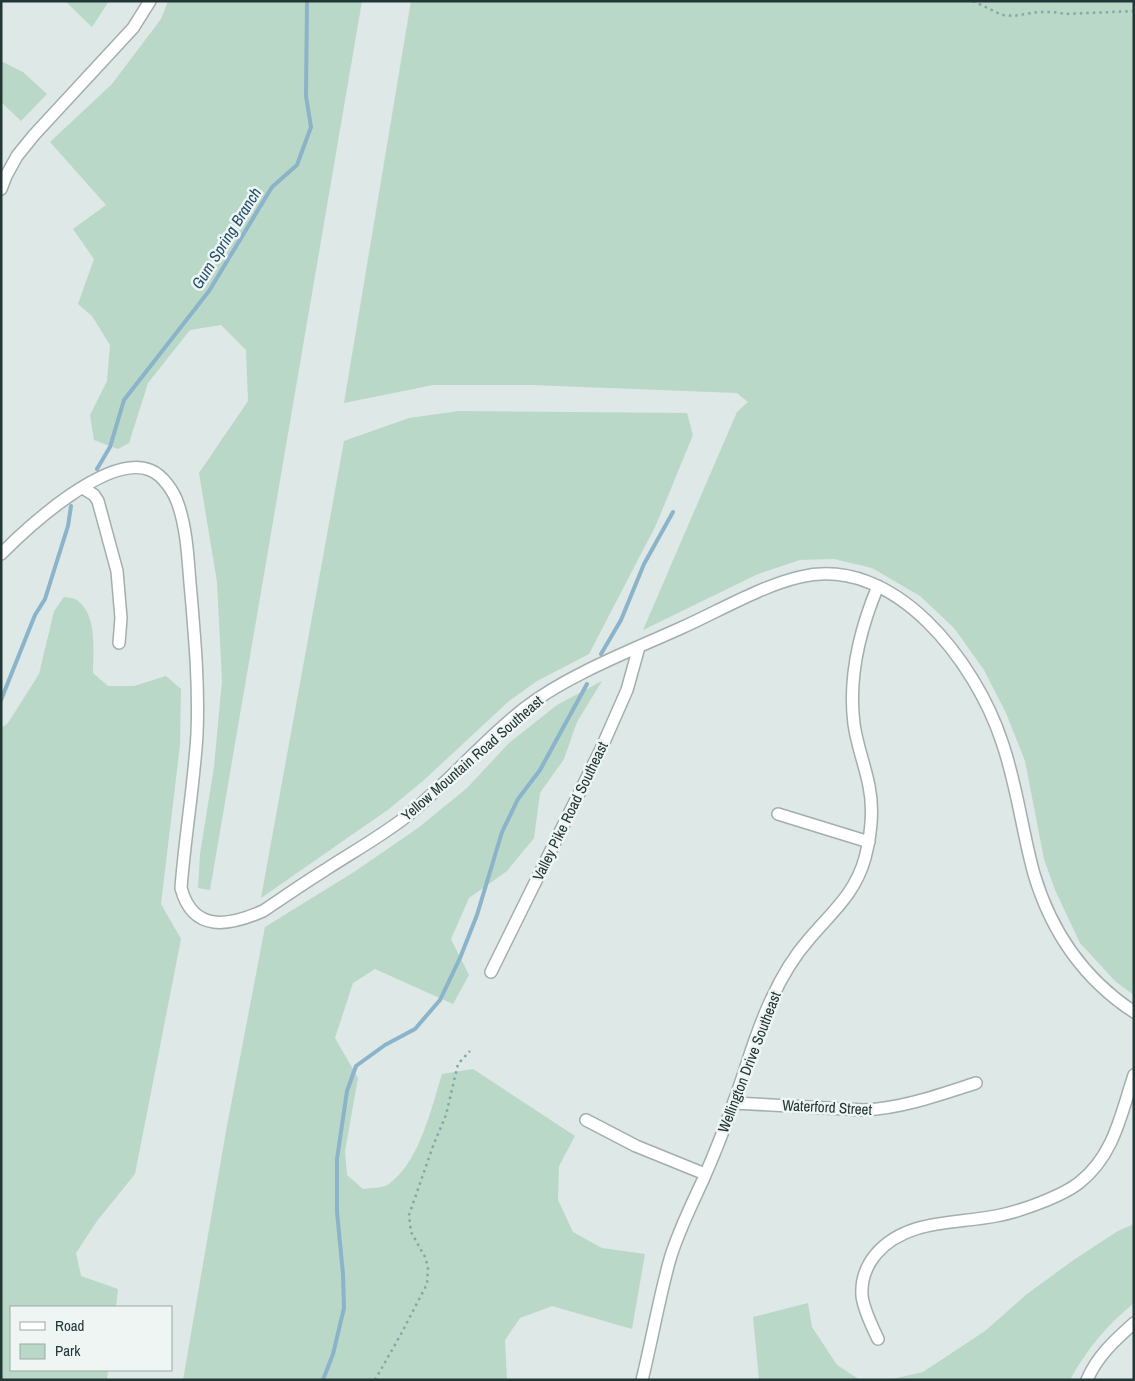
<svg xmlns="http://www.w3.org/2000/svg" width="1135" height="1381" viewBox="0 0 1135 1381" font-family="'Archivo Narrow',sans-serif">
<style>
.green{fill:#b9d8c8}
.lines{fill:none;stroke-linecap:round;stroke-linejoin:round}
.stream{stroke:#8bb3c9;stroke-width:4}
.minor-casing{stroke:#a2afad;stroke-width:14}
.path{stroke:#82a9a5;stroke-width:2.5;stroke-dasharray:2.5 4;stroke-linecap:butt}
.minor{stroke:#fff;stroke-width:11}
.labels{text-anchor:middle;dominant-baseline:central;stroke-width:5;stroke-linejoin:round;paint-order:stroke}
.street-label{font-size:15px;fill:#213635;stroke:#eef5f3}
.water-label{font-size:16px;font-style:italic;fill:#22506c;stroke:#eef5f3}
</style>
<rect width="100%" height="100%" fill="#dee8e6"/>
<path class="green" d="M65,1h44l-17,26z
M168,1h194l-152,889 -12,-2 2,-34 14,-87 8,-86 -5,-99 -18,-109 49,-72 -2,-51 -25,-25 -31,5 -42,53 -19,60 -11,6 -24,-9 -4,-25 17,-34 3,-36 -18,-29 -14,-12 16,-45 -21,-30 33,-24 -56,-63 62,-58 49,-65z
M411,1h723v994l-18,-13 -36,-39 -25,-53 -11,-31 -19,-98 -19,-48 -22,-43 -30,-42 -34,-32 -48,-28 -38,-9 -34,1 -42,14 -115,56 94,-218 11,-10 -11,-9 -205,-8h-99l-89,18z
M1,61l22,11 24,22 -26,27 -20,-19z
M459,411l228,2 6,22 -37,90 -67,129 -52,27 -28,20 -85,79 -35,29 -128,89 83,-457 65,-23z
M64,597c3,0 8,1 11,2 23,13 18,52 18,74l15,13h26l32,-10 15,13 -1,56 -19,159 20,35 -46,235 -38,47 -21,32 5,23 37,13 -2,18h-105v63h97l-1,10h-106v-652l7,-5 31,-49 15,-63z
M602,681l-25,41 -13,37 -24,34 -6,45 -27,33 -38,27 -18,41 18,36 -16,29 -78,-35 -22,14 -18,55 23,40 -13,73 2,24 16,14c8,-1 21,-1 26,-5 31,-23 42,-75 53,-110l31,-5 102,67 -16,30 -1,34 15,32 29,16 43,6 -13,75 -80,-23 -32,12 -15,22 2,40h-324l43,-249 39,-204 89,-55 64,-44 49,-40 42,-45 48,-38z
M1134,1224v79c-27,22 -48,47 -64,77h-182l35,-8 62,-41 42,-37 48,-35 43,-28z
M808,1303l4,24 25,38 23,15h-101l-6,-63z"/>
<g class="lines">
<path class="stream" d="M97,469l13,-22 14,-47 85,-109 63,-104 25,-22 14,-38 -5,-31 1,-95
M601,654l20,-34 23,-56 29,-52
M1,700l34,-85 10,-16 23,-73 3,-20
M323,1380l10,-26 11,-46 -1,-34 -6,-62v-53l10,-68 9,-25 29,-21 30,-16 25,-29 20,-42 17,-43 25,-83 16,-33 22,-29 47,-86"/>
<defs>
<path id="minor" d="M1,189l5,-13 11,-20 17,-21 99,-107 17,-27
M83,488l11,7 4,6 19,70 4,47 -2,25
M1,554c28,-28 107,-101 149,-84 13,5 24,22 28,34 10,29 10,61 13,90 4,46 8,93 6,140 -3,51 -12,102 -16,154 12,45 48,38 82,23 21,-14 41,-28 62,-41 26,-17 53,-32 78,-51 44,-34 79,-78 123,-112 44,-33 104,-56 155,-79 36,-16 80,-42 119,-51 95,-23 176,86 202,165 15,43 20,89 32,132 17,57 50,105 100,138
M778,814l91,28
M491,972l110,-223 26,-59 12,-43
M734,1103l130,7c39,-2 75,-15 112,-27
M586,1120l50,26 69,28
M878,1339c-6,-13 -14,-28 -16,-43 -1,-15 4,-30 14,-42 30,-35 79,-30 120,-38 23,-4 67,-20 84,-34 34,-27 41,-68 54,-107
M642,1380c10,-40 17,-82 28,-121 8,-27 21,-53 33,-79 11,-25 21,-50 30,-76 13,-34 22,-71 38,-104 10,-22 23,-44 39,-62 22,-26 45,-44 55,-80 6,-23 9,-48 4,-72 -4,-21 -12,-40 -15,-62 -6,-47 6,-95 24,-138
M1087,1380c10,-24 28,-40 47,-57"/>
</defs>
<use href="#minor" class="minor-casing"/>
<path class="path" d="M973,1l29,14 11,1 25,-4h15l13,2 68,-3
M375,1380l26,-46 26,-50 1,-17 -3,-10 -14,-25 -2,-17 24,-69 13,-31 12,-51 12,-13"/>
<use href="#minor" class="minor"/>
</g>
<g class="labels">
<g class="street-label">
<text transform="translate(472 758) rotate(-41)">Yellow Mountain Road Southeast</text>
<text transform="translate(570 811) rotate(-64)">Valley Pike Road Southeast</text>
<text transform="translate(749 1062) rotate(-69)">Wellington Drive Southeast</text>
<text transform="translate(827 1107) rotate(3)">Waterford Street</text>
</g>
<g class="water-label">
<text transform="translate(226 238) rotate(-58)">Gum Spring Branch</text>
</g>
</g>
<rect width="1135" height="1381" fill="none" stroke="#213635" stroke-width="5"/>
<rect x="10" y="1306" width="162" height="65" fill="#eef5f3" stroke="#9ca9a7"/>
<rect x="20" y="1322" width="25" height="8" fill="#ffffff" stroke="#9ca9a7"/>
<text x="55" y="1331" font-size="15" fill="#213635">Road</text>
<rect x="20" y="1344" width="25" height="15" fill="#b9d8c8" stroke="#9ca9a7"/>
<text x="55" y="1356" font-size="15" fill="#213635">Park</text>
</svg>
